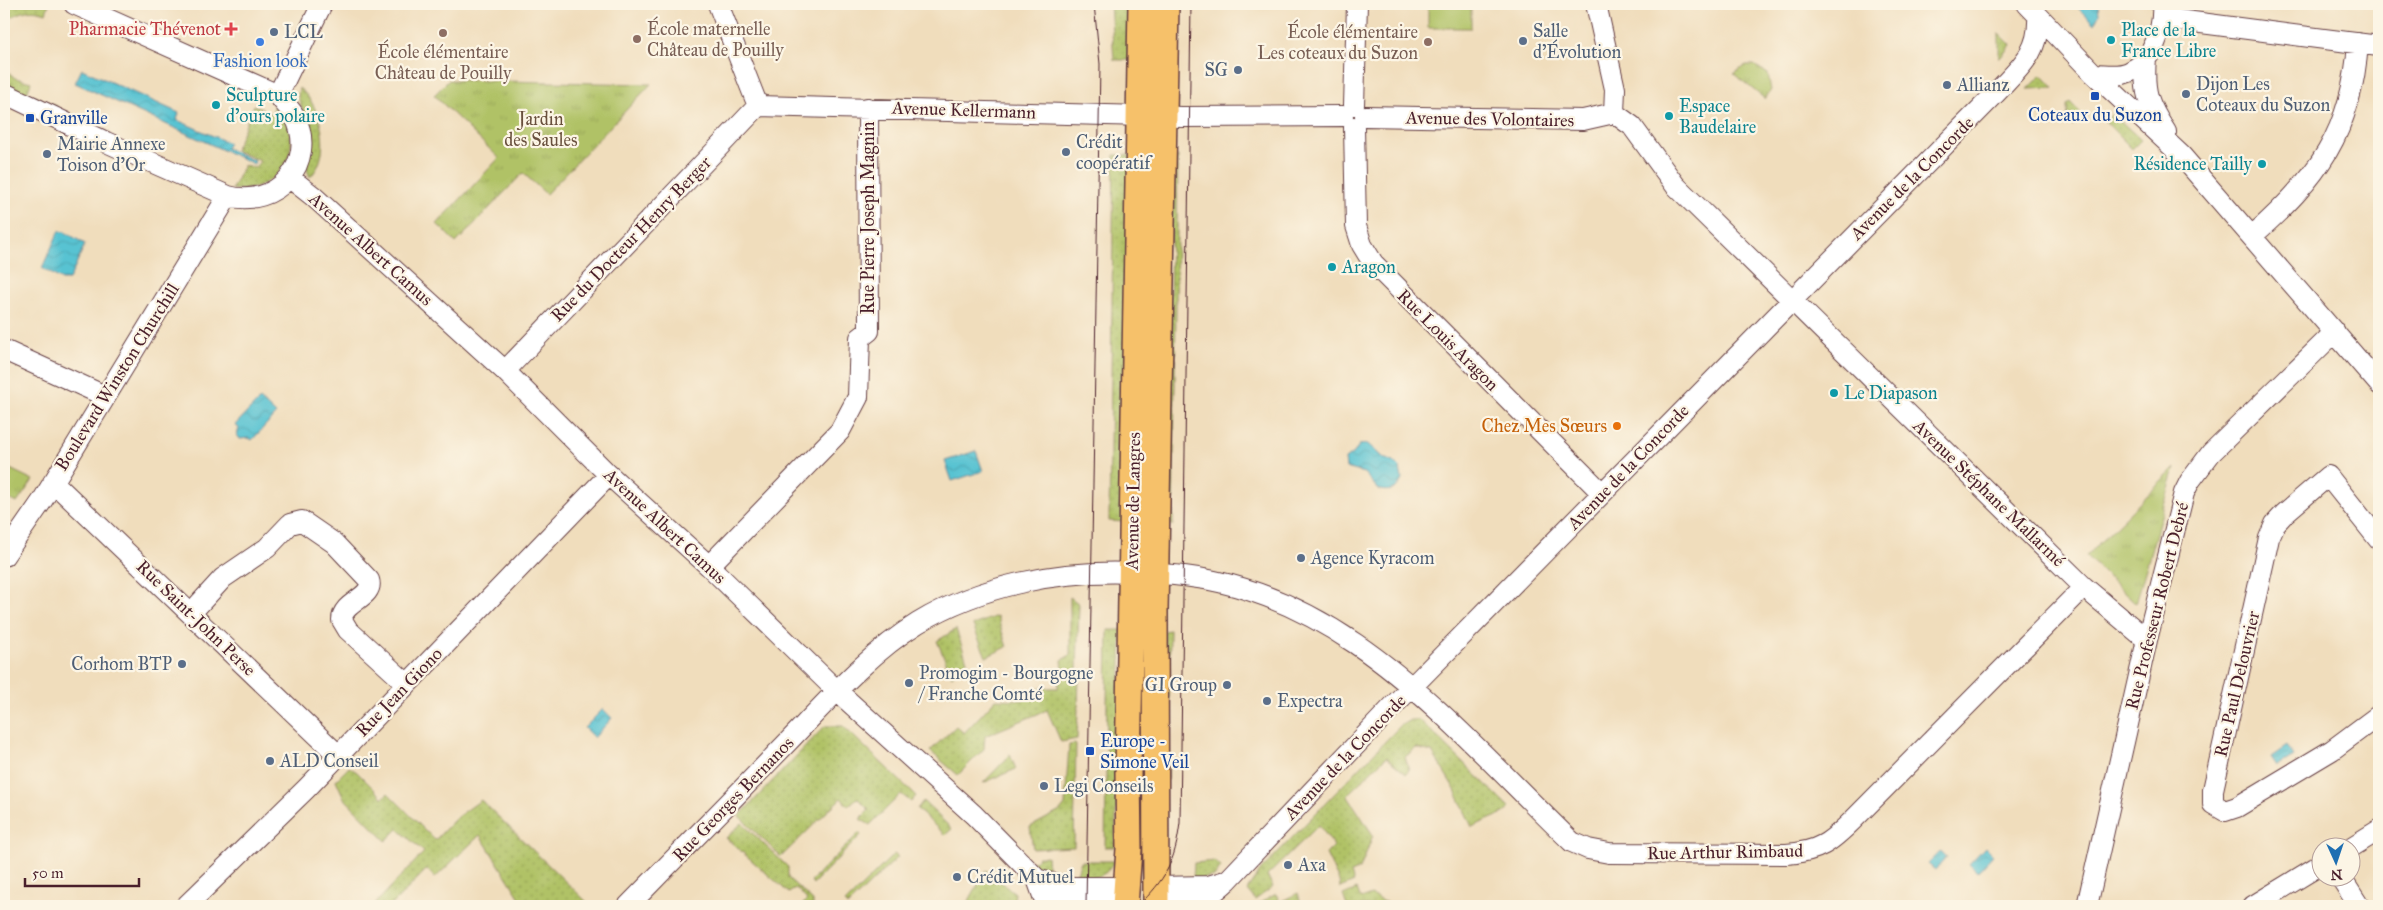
<svg xmlns="http://www.w3.org/2000/svg" width="2383" height="910" viewBox="0 0 2383 910" font-family="'IM FELL Great Primer',serif">
<style>
.grass{fill:url(#grass-dots);stroke:#7d7048}
.park{fill:url(#park-tufts);stroke:#7d7048}
.pitch{fill:#b0c266;stroke:#7d7048}
.water{fill:url(#water-waves);stroke:#51717e}
.lines{fill:none;stroke-linecap:round;stroke-linejoin:round}
.minor-casing{stroke:#633c41;stroke-width:22}
.major-casing{stroke:#633c41;stroke-width:28}
.minor{stroke:#fff;stroke-width:20}
.major{stroke:#f6c16b;stroke-width:25}
.tram{stroke:#4a1f2b;stroke-width:1}
.health-dot{fill:#e0444e;stroke:#fcf5e5;stroke-width:2}
.service-dot{fill:#5c6f8a;stroke:#fcf5e5;stroke-width:2}
.education-dot{fill:#8d6e63;stroke:#fcf5e5;stroke-width:2}
.culture-dot{fill:#0f9aa8;stroke:#fcf5e5;stroke-width:2}
.shop-dot{fill:#3f7fe0;stroke:#fcf5e5;stroke-width:2}
.transit-dot{fill:#1a4fb4;stroke:#fcf5e5;stroke-width:2}
.food-dot{fill:#e8710a;stroke:#fcf5e5;stroke-width:2}
.labels{text-anchor:middle;dominant-baseline:central;stroke-width:4.5;stroke-linejoin:round;paint-order:stroke}
.health-label{font-size:18px;fill:#be3a42;stroke:#fcf5e5;text-anchor:end}
.education-label{font-size:18px;fill:#785e54;stroke:#fcf5e5;text-anchor:start}
.culture-label{font-size:18px;fill:#0d838f;stroke:#fcf5e5;text-anchor:start}
.service-label{font-size:18px;fill:#4e5e75;stroke:#fcf5e5;text-anchor:start}
.shop-label{font-size:18px;fill:#366cbe;stroke:#fcf5e5}
.street-label{font-size:18px;fill:#4a1f2b;stroke:#fcf5e5}
.transit-label{font-size:18px;fill:#164399;stroke:#fcf5e5;text-anchor:start}
.park-label{font-size:18px;fill:#69503d;stroke:#fcf5e5}
.food-label{font-size:18px;fill:#c56008;stroke:#fcf5e5;text-anchor:end}
</style>
<defs>
<pattern id="grass-dots" width="8" height="8" patternUnits="userSpaceOnUse" patternTransform="scale(1.25)"><rect width="8" height="8" fill="#b0c266"/><path d="M2 2h.1M6 6h.1" fill="none" stroke="#99a659" stroke-width="1.8" stroke-linecap="round"/></pattern>
<pattern id="park-tufts" width="24" height="20" patternUnits="userSpaceOnUse" patternTransform="scale(1.25)"><rect width="24" height="20" fill="#b0c266"/><path d="M3 7l-1-3M5 7V3M7 7l1-3M15 17l-1-3M17 17v-4M19 17l1-3" fill="none" stroke="#99a659"/></pattern>
<pattern id="water-waves" width="16" height="10" patternUnits="userSpaceOnUse" patternTransform="scale(1.25)"><rect width="16" height="10" fill="#58c3d2"/><path d="M0 5q4-4 8 0t8 0" fill="none" stroke="#4ea7b4"/></pattern>
</defs>
<rect width="100%" height="100%" fill="#fcf5e5"/>
<filter id="ink" filterUnits="userSpaceOnUse"><feTurbulence type="fractalNoise" baseFrequency=".02" numOctaves="2"/><feDisplacementMap in="SourceGraphic" scale="10" xChannelSelector="R" yChannelSelector="G"/><feConvolveMatrix kernelMatrix="1 2 1 2 8 2 1 2 1" color-interpolation-filters="sRGB"/></filter>
<filter id="wash" filterUnits="userSpaceOnUse"><feTurbulence type="fractalNoise" baseFrequency=".0096" numOctaves="4" result="noise"/><feDisplacementMap in="SourceGraphic" scale="20" xChannelSelector="R" yChannelSelector="G"/><feGaussianBlur stdDeviation="1.12" result="paint"/><feColorMatrix in="noise" values="0 0 0 0 0 0 0 0 0 0 0 0 0 0 0 0 0 1.4 0 .05"/><feComposite in="paint" operator="in"/></filter>
<g filter="url(#wash)">
<rect width="100%" height="100%" fill="#f0ddbc"/>
<path class="grass" d="M4,4h45l-3,9c-16,-6 -30,-1 -42,11z
M1110,4h23l-1,56h-18z
M1999,33l12,12 -12,14z
M4,68l11,10 16,4 -4,11 30,13 -3,5 -50,-23z
M2042,75l12,13 -26,1z
M299,88c23,17 34,68 11,89l-3,-7 -1,-51 -8,-22z
M2070,102l13,14 -10,10 -5,-3 -1,-18z
M275,104c6,9 13,17 15,28 8,33 -26,63 -58,57l12,-24 11,3 5,-7 -25,-11 19,-45 18,9z
M2113,114l28,26 -9,9 -27,-28z
M1114,155h17l-5,367 -17,-1z
M1178,156l-5,369h-6l5,-368z
M1070,597l9,7 -2,67 -14,-1 -1,-10 8,-5z
M1141,609h8l-1,236 -8,1z
M997,616l10,31 -21,10 -13,-32z
M956,629l12,35 -8,4 -8,8 -15,-35z
M1108,630h14l-7,217h-10z
M1170,630l-2,150 -4,-149z
M1079,676l-2,63 -16,3 -14,-32 -62,26 -1,13 -26,26 -28,-24 26,-25 8,7 32,-34 26,1 16,-5v-7h20l1,-11z
M1410,720h9l8,7 83,81 -6,5 -32,14 -18,-39 -22,-36 -16,-4 -11,9 4,13 -3,4 -20,-17 -39,38 26,40 -13,34 -9,4 3,9 -14,6 -1,-7 -13,-27 8,-8 -15,-21 -52,51 6,11 -18,13 -8,-10 14,-20 139,-144z
M825,726h18l73,70 -5,6 -10,-8 -31,31 -10,-6 9,-9 -12,-12 -9,8 -7,-8 -60,59 -42,-41z
M1076,744l-2,103 -41,2 -3,-22 30,-16 5,-6 4,-60z
M1010,755l6,14 -33,14z
M349,767l8,5 26,26 5,-5 47,47 22,-23 24,-17 110,106h-66l-45,-71 -45,43 -8,-9 -36,37h-18l51,-54 -26,-23 -12,12 -42,-43 -8,-18z
M923,801l29,28 -7,6 -28,-26z
M742,823l46,44v11l25,23v5h-12l6,-6 -11,-12 -7,5 -63,-55z
M859,833l2,2 -48,49 -2,-3z
M894,854l4,3 -51,49 -2,-3z
M1047,856l1,15 12,-1v9l-9,-2 -20,-13 8,-7z
M1081,861h33c-8,18 -21,17 -39,18z
M1215,861l6,6 -6,9 -22,4 1,-17z
M986,870l29,23 -2,13h-47z
M1357,889l4,10 10,-4 22,11h-46l-4,-11z
M1298,893l3,12 -3,1 -41,-1 19,-11 4,8z"/>
<path class="park" d="M1746,65h8l14,9 3,16 -6,9 -31,-25z
M449,80l202,4 -105,110 -23,-21 -67,70 -19,-19 62,-66 -65,-63z
M4,466l29,14 -16,23 -13,-6z
M2175,468l-39,135 -50,-47z"/>
<path class="pitch" d="M1428,4h43v24h-43z"/>
<path class="water" d="M2074,4h24l1,10 -5,10z
M82,69l97,44 -2,7 52,23 -3,5 29,13 -1,3 -179,-81z
M59,231l6,1 20,12 -16,36h-7l-20,-12z
M260,399l16,15 -24,26 -3,-2 -9,1 -3,-4 2,-7 -4,-3z
M1368,444l15,14 11,4 6,6 2,11c-4,11 -13,14 -24,10l-14,-16 -18,-5 -1,-9 9,-6 5,-8z
M976,451l7,20 -31,10 -7,-20z
M603,709l9,9 -18,20 -10,-10z
M2287,746l7,10 -17,10 -6,-9z
M1985,847l8,8 -16,17 -8,-8z
M1941,851l6,6 -12,13 -7,-6z"/>
</g>
<g filter="url(#ink)">
<g class="lines">
<defs>
<path id="minor" d="M718,4l40,102
M1596,4l19,85 -1,24 18,13 43,59 409,402 63,53
M2027,4l67,70 87,81 198,229
M2162,18l217,28
M2146,58c-3,34 2,46 20,74
M2094,74c12,0 24,3 35,-2 24,-10 35,-45 33,-68
M4,93l102,49 122,54c48,13 90,-33 67,-79 -4,-8 -12,-15 -17,-22l-204,-91
M278,95l44,-91
M1354,105l3,-101
M758,106l424,11 161,-1
M1365,116l218,4 31,-7
M1354,127l2,99 6,19 11,18 229,230
M290,178l23,18 192,175 104,104 100,91 128,125 137,124 63,64 6,17 12,7 70,2
M2252,236c66,-58 100,-104 106,-193
M4,350l101,46
M505,371l253,-265
M53,482l285,273
M2379,540l-51,-64 -43,37 -10,11 -6,14 -56,252v14l12,7 12,-4 95,-57 47,-35
M4,556l38,-55 186,-305
M709,566l131,-135 18,-34 2,-59 9,-7 -1,-223
M1156,574c181,5 296,153 416,268l16,7 21,4 177,1c33,-2 45,-12 68,-35l230,-232
M191,613l32,-35 44,-30 23,-24 12,-3 32,22 35,37c6,18 -27,21 -27,40l6,10 59,54
M2350,848l29,-18
M2341,878l18,28
M1037,879l28,8h61
M1157,887l51,-1 17,-5
M1156,905c38,0 43,2 71,-24l167,-176 602,-612c23,-25 44,-40 42,-77
M186,906l120,-117 303,-314
M628,906c50,-51 101,-103 151,-155 42,-43 87,-96 139,-128 63,-38 140,-53 214,-50
M2087,906l60,-266 37,-147 6,-12 21,-28 124,-121
M2253,906l67,-41"/>
<path id="major" d="M1125,906l4,-57 -1,-75 13,-770
M1156,906l-1,-294 11,-608"/>
</defs>
<use href="#minor" class="minor-casing"/>
<use href="#major" class="major-casing"/>
<use href="#minor" class="minor"/>
<use href="#major" class="major"/>
<path class="tram" d="M1086,906l14,-842 -6,-60
M1138,906c28,-27 37,-44 42,-83l11,-819"/>
</g>
</g>
<path class="health-dot" d="M228.5 21.5h5v5h5v5h-5v5h-5v-5h-5v-5h5z"/>
<g class="service-dot">
<circle cx="274" cy="32" r="5"/>
<circle cx="1523" cy="41" r="5"/>
<circle cx="1238" cy="70" r="5"/>
<circle cx="1947" cy="85" r="5"/>
<circle cx="2186" cy="94" r="5"/>
<circle cx="1066" cy="152" r="5"/>
<circle cx="47" cy="154" r="5"/>
<circle cx="1301" cy="558" r="5"/>
<circle cx="182" cy="664" r="5"/>
<circle cx="909" cy="683" r="5"/>
<circle cx="1227" cy="685" r="5"/>
<circle cx="1267" cy="701" r="5"/>
<circle cx="270" cy="761" r="5"/>
<circle cx="1044" cy="786" r="5"/>
<circle cx="1288" cy="865" r="5"/>
<circle cx="957" cy="877" r="5"/>
</g>
<g class="education-dot">
<circle cx="443" cy="33" r="5"/>
<circle cx="637" cy="39" r="5"/>
<circle cx="1428" cy="42" r="5"/>
</g>
<g class="culture-dot">
<circle cx="2111" cy="40" r="5"/>
<circle cx="216" cy="105" r="5"/>
<circle cx="1669" cy="116" r="5"/>
<circle cx="2262" cy="164" r="5"/>
<circle cx="1332" cy="267" r="5"/>
<circle cx="1834" cy="393" r="5"/>
</g>
<circle class="shop-dot" cx="260" cy="42" r="5"/>
<g class="transit-dot">
<rect x="2090" y="91" width="10" height="10" rx="2.5"/>
<rect x="25" y="113" width="10" height="10" rx="2.5"/>
<rect x="1085" y="746" width="10" height="10" rx="2.5"/>
</g>
<circle class="food-dot" cx="1617" cy="426" r="5"/>
<g class="labels">
<g class="health-label">
<text x="221" y="29">Pharmacie Thévenot</text>
</g>
<g class="education-label">
<text x="647" y="29">École maternelle<tspan x="647" dy="21">Château de Pouilly</tspan></text>
<text x="1418" y="32" text-anchor="end">École élémentaire<tspan x="1418" dy="21">Les coteaux du Suzon</tspan></text>
<text x="443" y="52" text-anchor="middle">École élémentaire<tspan x="443" dy="21">Château de Pouilly</tspan></text>
</g>
<g class="culture-label">
<text x="2121" y="30">Place de la<tspan x="2121" dy="21">France Libre</tspan></text>
<text x="226" y="95">Sculpture<tspan x="226" dy="21">d'ours polaire</tspan></text>
<text x="1679" y="106">Espace<tspan x="1679" dy="21">Baudelaire</tspan></text>
<text x="2252" y="164" text-anchor="end">Résidence Tailly</text>
<text x="1342" y="267">Aragon</text>
<text x="1844" y="393">Le Diapason</text>
</g>
<g class="service-label">
<text x="1533" y="31">Salle<tspan x="1533" dy="21">d'Évolution</tspan></text>
<text x="284" y="32">LCL</text>
<text x="1228" y="70" text-anchor="end">SG</text>
<text x="2196" y="84">Dijon Les<tspan x="2196" dy="21">Coteaux du Suzon</tspan></text>
<text x="1957" y="85">Allianz</text>
<text x="1076" y="142">Crédit<tspan x="1076" dy="21">coopératif</tspan></text>
<text x="57" y="144">Mairie Annexe<tspan x="57" dy="21">Toison d'Or</tspan></text>
<text x="1311" y="558">Agence Kyracom</text>
<text x="172" y="664" text-anchor="end">Corhom BTP</text>
<text x="919" y="673">Promogim - Bourgogne<tspan x="919" dy="21">/ Franche Comté</tspan></text>
<text x="1217" y="685" text-anchor="end">GI Group</text>
<text x="1277" y="701">Expectra</text>
<text x="280" y="761">ALD Conseil</text>
<text x="1054" y="786">Legi Conseils</text>
<text x="1298" y="865">Axa</text>
<text x="967" y="877">Crédit Mutuel</text>
</g>
<g class="shop-label">
<text x="260" y="61">Fashion look</text>
</g>
<g class="street-label">
<text transform="translate(964 110) rotate(2)">Avenue Kellermann</text>
<text transform="translate(1490 119) rotate(1)">Avenue des Volontaires</text>
<text transform="translate(1912 178) rotate(-45)">Avenue de la Concorde</text>
<text transform="translate(868 218) rotate(-90)">Rue Pierre Joseph Magnin</text>
<text transform="translate(631 239) rotate(-46)">Rue du Docteur Henry Berger</text>
<text transform="translate(371 249) rotate(42)">Avenue Albert Camus</text>
<text transform="translate(1448 340) rotate(45)">Rue Louis Aragon</text>
<text transform="translate(117 377) rotate(-58)">Boulevard Winston Churchill</text>
<text transform="translate(1628 467) rotate(-46)">Avenue de la Concorde</text>
<text transform="translate(1989 493) rotate(44)">Avenue Stéphane Mallarmé</text>
<text transform="translate(1133 501) rotate(-89)">Avenue de Langres</text>
<text transform="translate(665 526) rotate(43)">Avenue Albert Camus</text>
<text transform="translate(2157 606) rotate(-76)">Rue Professeur Robert Debré</text>
<text transform="translate(196 618) rotate(44)">Rue Saint-John Perse</text>
<text transform="translate(2237 684) rotate(-77)">Rue Paul Delouvrier</text>
<text transform="translate(399 692) rotate(-46)">Rue Jean Giono</text>
<text transform="translate(1345 757) rotate(-46)">Avenue de la Concorde</text>
<text transform="translate(733 799) rotate(-46)">Rue Georges Bernanos</text>
<text transform="translate(1725 852) rotate(-1)">Rue Arthur Rimbaud</text>
</g>
<g class="transit-label">
<text x="2095" y="115" text-anchor="middle">Coteaux du Suzon</text>
<text x="40" y="118">Granville</text>
<text x="1100" y="741">Europe -<tspan x="1100" dy="21">Simone Veil</tspan></text>
</g>
<g class="park-label">
<text x="541" y="119">Jardin<tspan x="541" dy="21">des Saules</tspan></text>
</g>
<g class="food-label">
<text x="1607" y="426">Chez Mes Sœurs</text>
</g>
</g>
<rect width="2383" height="910" fill="none" stroke="#fcf5e5" stroke-width="20"/>
<g transform="translate(2336 862) rotate(177)"><circle r="24" fill="#fcf5e5" stroke="#b59f9b"/>
<path d="M0-4L9 19L0 12L-9 19Z" fill="#1f6fb2"/>
<text y="-8" font-size="14" font-weight="bold" text-anchor="middle" fill="#4a1f2b">N</text>
</g>
<path d="M25 878v8h114v-8" fill="none" stroke="#4a1f2b" stroke-width="2.5"/>
<text x="32" y="878" font-size="15" fill="#4a1f2b" stroke="#fcf5e5" stroke-width="4" paint-order="stroke">50 m</text>
</svg>
